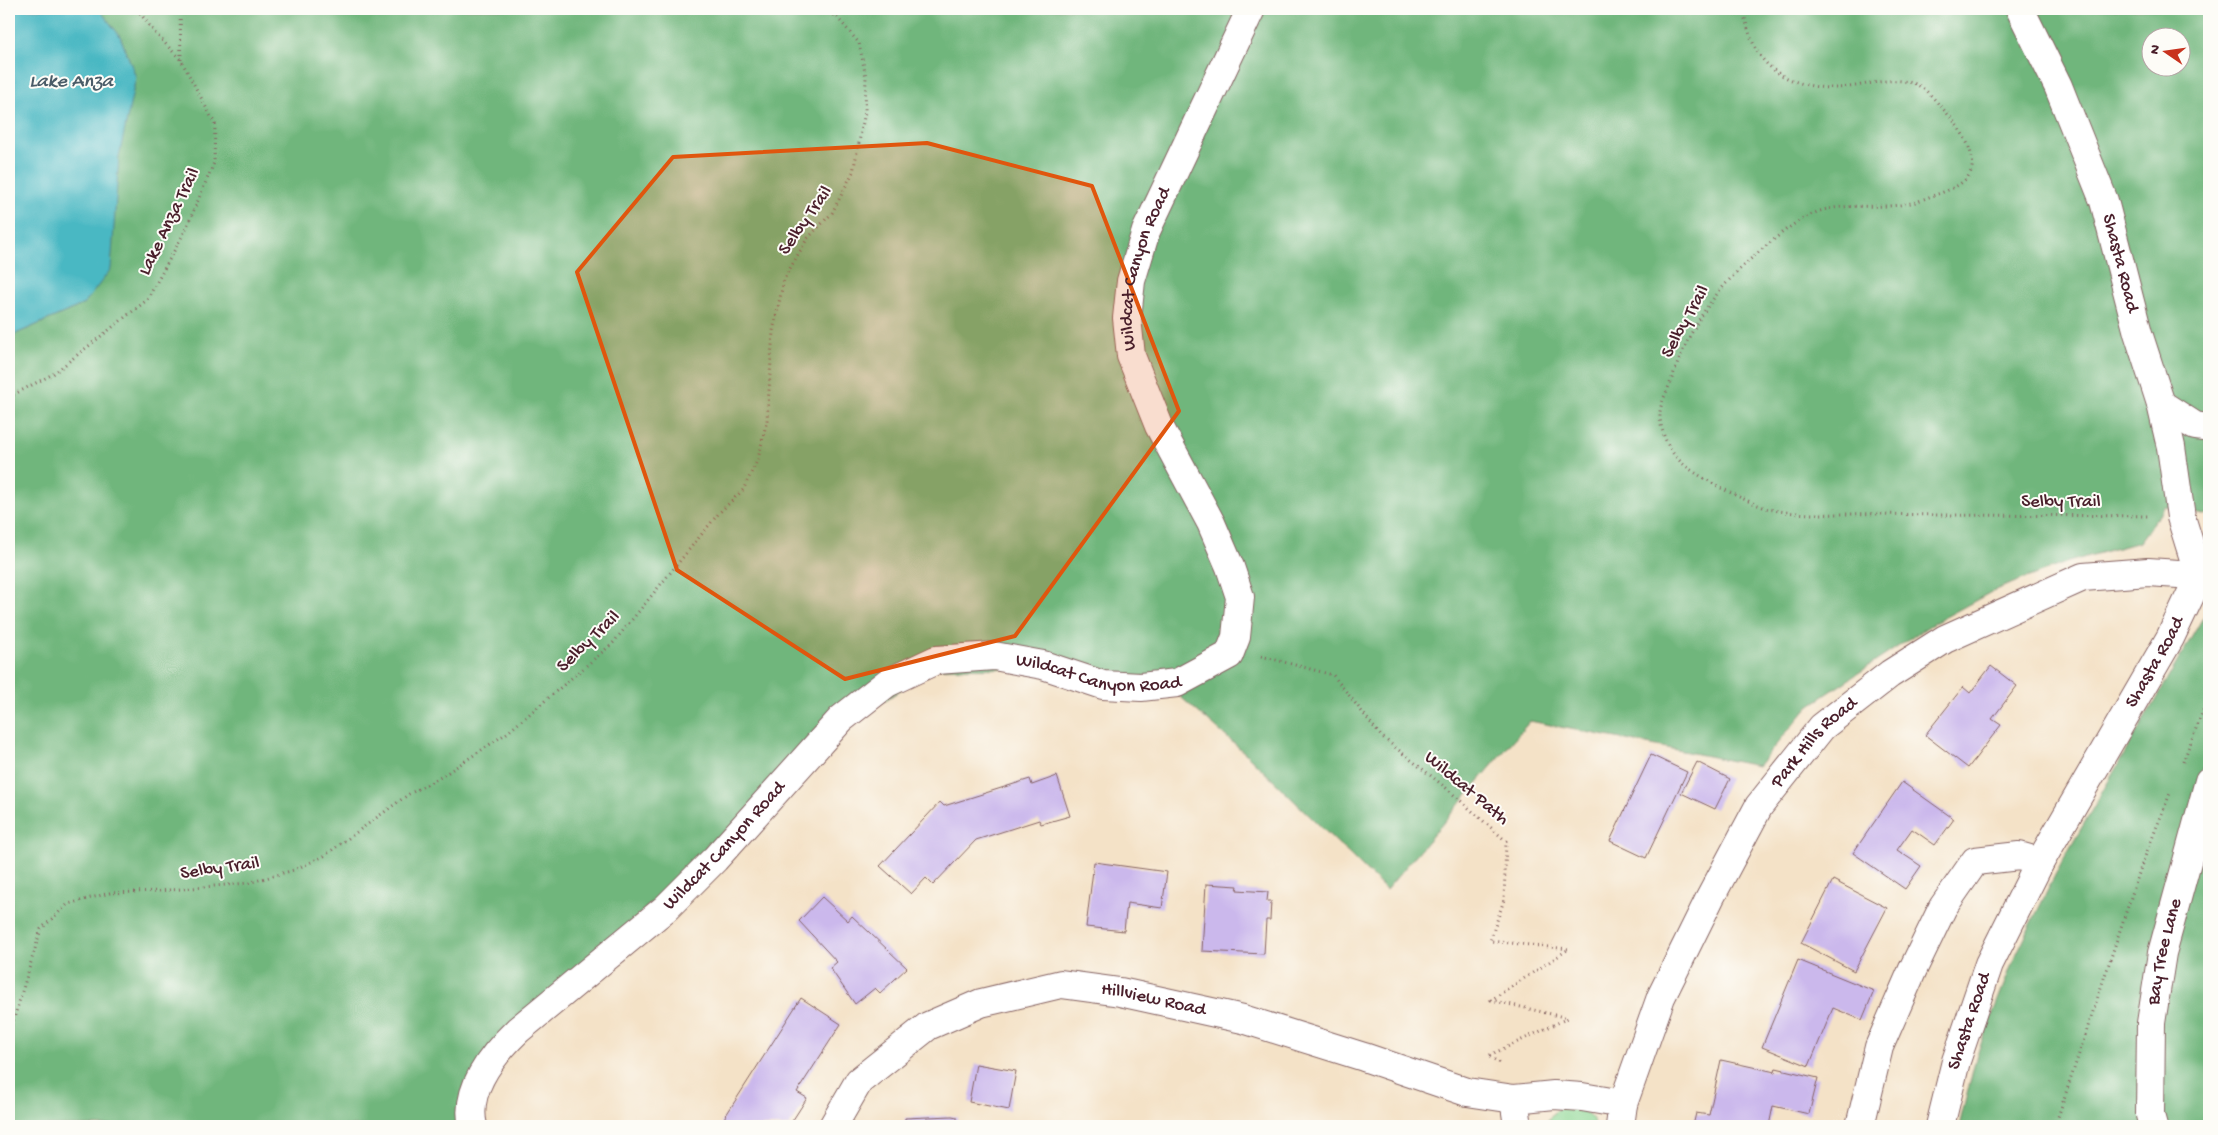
<svg xmlns="http://www.w3.org/2000/svg" width="2218" height="1135" viewBox="0 0 2218 1135" font-family="'Gochi Hand',sans-serif">
<style>
.green{fill:#8ad592;stroke:#6a7a5e}
.forest{fill:#6fb67c;stroke:#5c6a54;fill-rule:evenodd}
.water{fill:#4ab8c3;stroke:#4a6c77}
.building{fill:#cbb8ec}
.lines{fill:none;stroke-linecap:round;stroke-linejoin:round}
.minor-casing{stroke:#866362;stroke-width:30}
.path{stroke:#866362;stroke-width:3;stroke-dasharray:1 4;stroke-linecap:butt}
.minor{stroke:#fff;stroke-width:28}
.marked{fill:#e0560e;fill-opacity:0.2;stroke:#e0560e;stroke-width:4;stroke-linejoin:round}
.labels{text-anchor:middle;dominant-baseline:central;stroke-width:4;stroke-linejoin:round;paint-order:stroke}
.street-label{font-size:19px;fill:#4a1f2b;stroke:#fdfcf7}
.water-label{font-size:20px;font-style:italic;fill:#4a5c68;stroke:#fdfcf7}
</style>
<rect width="100%" height="100%" fill="#fdfcf7"/>
<filter id="ink" filterUnits="userSpaceOnUse"><feTurbulence type="fractalNoise" baseFrequency=".02" numOctaves="2"/><feDisplacementMap in="SourceGraphic" scale="10" xChannelSelector="R" yChannelSelector="G"/><feConvolveMatrix kernelMatrix="1 2 1 2 8 2 1 2 1" color-interpolation-filters="sRGB"/></filter>
<filter id="wash" filterUnits="userSpaceOnUse"><feTurbulence type="fractalNoise" baseFrequency=".0096" numOctaves="4" result="noise"/><feDisplacementMap in="SourceGraphic" scale="20" xChannelSelector="R" yChannelSelector="G"/><feGaussianBlur stdDeviation="1.12" result="paint"/><feColorMatrix in="noise" values="0 0 0 0 0 0 0 0 0 0 0 0 0 0 0 0 0 1.4 0 .05"/><feComposite in="paint" operator="in"/></filter>
<g filter="url(#wash)">
<rect width="100%" height="100%" fill="#f4e2c7"/>
<path class="green" d="M1563,1107c14,0 28,4 33,19h-52l9,-13z"/>
<path class="forest" d="M99,9h2109l1,507 -44,-9 -26,35 -71,20 -73,28 -66,36 -120,80 -51,60 -228,-45 -144,169 -141,-137 -70,-61 -119,-23 -123,-1 -120,81 -315,301 -25,76h-464v-789l75,-33 52,-227 -16,-41zM2150,38h30v30h-30z
M2209,607v519h-250l18,-72 37,-95 45,-92z"/>
<path class="water" d="M9,9h90l21,27 16,41 -17,80 -8,112 -27,35 -75,33z"/>
<g id="blocks">
<path class="building" d="M1991,666l26,20 -25,33 9,6 -33,43 -43,-33 38,-48 7,6z
M1651,755l36,17 -41,86 -36,-17z
M1697,762l33,17 -15,30 -34,-16z
M1057,776l13,40 -29,8 -2,-4 -63,20 -43,45 -7,-7 -15,16 -31,-28 60,-64 4,4 86,-27 2,6z
M1902,782l52,37 -19,26 -23,-16 -15,21 24,16 -16,23 -52,-36z
M1094,862l73,10 -5,36 -35,-5 -3,28 -38,-4z
M1833,880l54,28 -33,63 -53,-28z
M1206,884l32,2 -1,4 31,2 -1,9h4l-1,19h-4l-2,34 -62,-3z
M822,897l26,24 4,-5 55,52 -27,25 -5,-5 -20,16 -25,-36 7,-6 -38,-41z
M1798,960l76,31 -12,29 -29,-12 -24,58 -47,-19z
M801,998l40,26 -44,68 10,6 -18,28h-62l-6,-3z
M1721,1060l54,12 1,-4 42,10 -9,36 -36,-8 -4,20h-76l3,-13 13,2z
M976,1064l40,7 -7,39 -40,-8z
M952,1116l5,1v9h-52v-8z"/>
</g>
</g>
<g filter="url(#ink)">
<use href="#blocks" fill-opacity="0" stroke="#866362" stroke-width="1"/>
<g class="lines">
<defs>
<g id="minor">
<path id="s1" d="M2020,9l38,77 46,115 34,132 23,71 10,43 10,70 18,58"/>
<path d="M2161,404l34,22 14,2"/>
<path d="M1514,1099l4,27"/>
<path id="s2" d="M473,1126c-9,-37 20,-72 45,-96l148,-122 49,-49 126,-140 46,-36 49,-23 58,-4 49,9 60,20 38,2 36,-4 52,-28 7,-18 4,-40 -10,-30 -19,-44 -52,-97 -28,-70 -4,-38 4,-37 15,-50 105,-222"/>
<path id="s3" d="M833,1126l26,-45 69,-55 53,-23 80,-19 59,8 123,27 121,38 103,35 47,7 40,-4 28,2 41,7"/>
<path id="s4" d="M1620,1126l3,-22 38,-107 49,-99 49,-92 63,-79 68,-53 55,-35 138,-62 65,-5 61,4"/>
<path d="M1860,1126l19,-79 34,-78 30,-62 32,-46 44,-5 21,6"/>
<path id="s5" d="M1940,1126l16,-65 33,-97 51,-102 130,-224 39,-82"/>
<path id="s6" d="M2153,1126l-3,-11 1,-92 11,-70 47,-172"/>
</g>
</defs>
<use href="#minor" class="minor-casing"/>
<path class="path" d="M180,9l1,51
M1742,9c5,15 9,35 19,48 19,26 58,34 88,30 22,-3 42,-10 64,-4 12,4 21,16 29,25 13,13 27,32 30,50 4,23 -20,31 -37,37 -8,2 -16,7 -24,8 -29,7 -62,-1 -91,8 -21,7 -37,21 -54,35 -49,40 -74,75 -95,135 -4,10 -10,21 -11,31 -1,15 7,36 18,47 14,16 70,44 91,50 35,8 73,4 109,5 91,2 182,1 273,2
M9,397l44,-23 94,-74 38,-69 29,-68 1,-39 -34,-64 -26,-27 -18,-24
M1261,656l72,19 48,61 64,51 61,54 -2,59 -14,41 79,8 -78,51 77,18 -80,38 14,8
M2183,762l26,-67
M9,1035l32,-106 27,-25 42,-11 49,-2 89,-8 46,-13 30,-14 85,-62 32,-17 66,-44 106,-90 106,-130 24,-23 15,-31 9,-39 6,-89 11,-52 23,-40 25,-26 21,-41 12,-60 1,-35 -7,-34 -23,-27 -23,-7
M2055,1126l87,-262 29,-73"/>
<use href="#minor" class="minor"/>
</g>
</g>
<path class="marked" d="M927,143l165,43 87,225 -164,225 -170,43 -168,-109 -100,-298 96,-115z"/>
<g class="labels">
<g class="street-label">
<text transform="translate(806 221) rotate(-55)">Selby Trail</text>
<text transform="translate(170 222) rotate(-64)">Lake Anza Trail</text>
<text stroke="none"><textPath href="#s1" startOffset="274">Shasta Road</textPath></text>
<text stroke="none"><textPath href="#s2" startOffset="1392">Wildcat Canyon Road</textPath></text>
<text transform="translate(1686 322) rotate(-61)">Selby Trail</text>
<text x="2061" y="502">Selby Trail</text>
<text transform="translate(589 642) rotate(-44)">Selby Trail</text>
<text stroke="none"><textPath href="#s5" startOffset="514">Shasta Road</textPath></text>
<text stroke="none"><textPath href="#s2" startOffset="838">Wildcat Canyon Road</textPath></text>
<text stroke="none"><textPath href="#s4" startOffset="435">Park Hills Road</textPath></text>
<text transform="translate(1466 789) rotate(40)">Wildcat Path</text>
<text stroke="none"><textPath href="#s2" startOffset="388">Wildcat Canyon Road</textPath></text>
<text transform="translate(220 869) rotate(-8)">Selby Trail</text>
<text stroke="none"><textPath href="#s6" startOffset="176">Bay Tree Lane</textPath></text>
<text stroke="none"><textPath href="#s3" startOffset="374">Hillview Road</textPath></text>
<text stroke="none"><textPath href="#s5" startOffset="109">Shasta Road</textPath></text>
</g>
<g class="water-label">
<text x="71" y="82">Lake Anza</text>
</g>
</g>
<rect width="2218" height="1135" fill="none" stroke="#fdfcf7" stroke-width="30"/>
<g transform="translate(2166 52) rotate(283)"><circle r="24" fill="#fdfcf7" stroke="#b5a4a5"/>
<path d="M0-4L9 19L0 12L-9 19Z" fill="#c8321e"/>
<text y="-8" font-size="14" font-weight="bold" text-anchor="middle" fill="#4a1f2b">N</text>
</g>
</svg>
